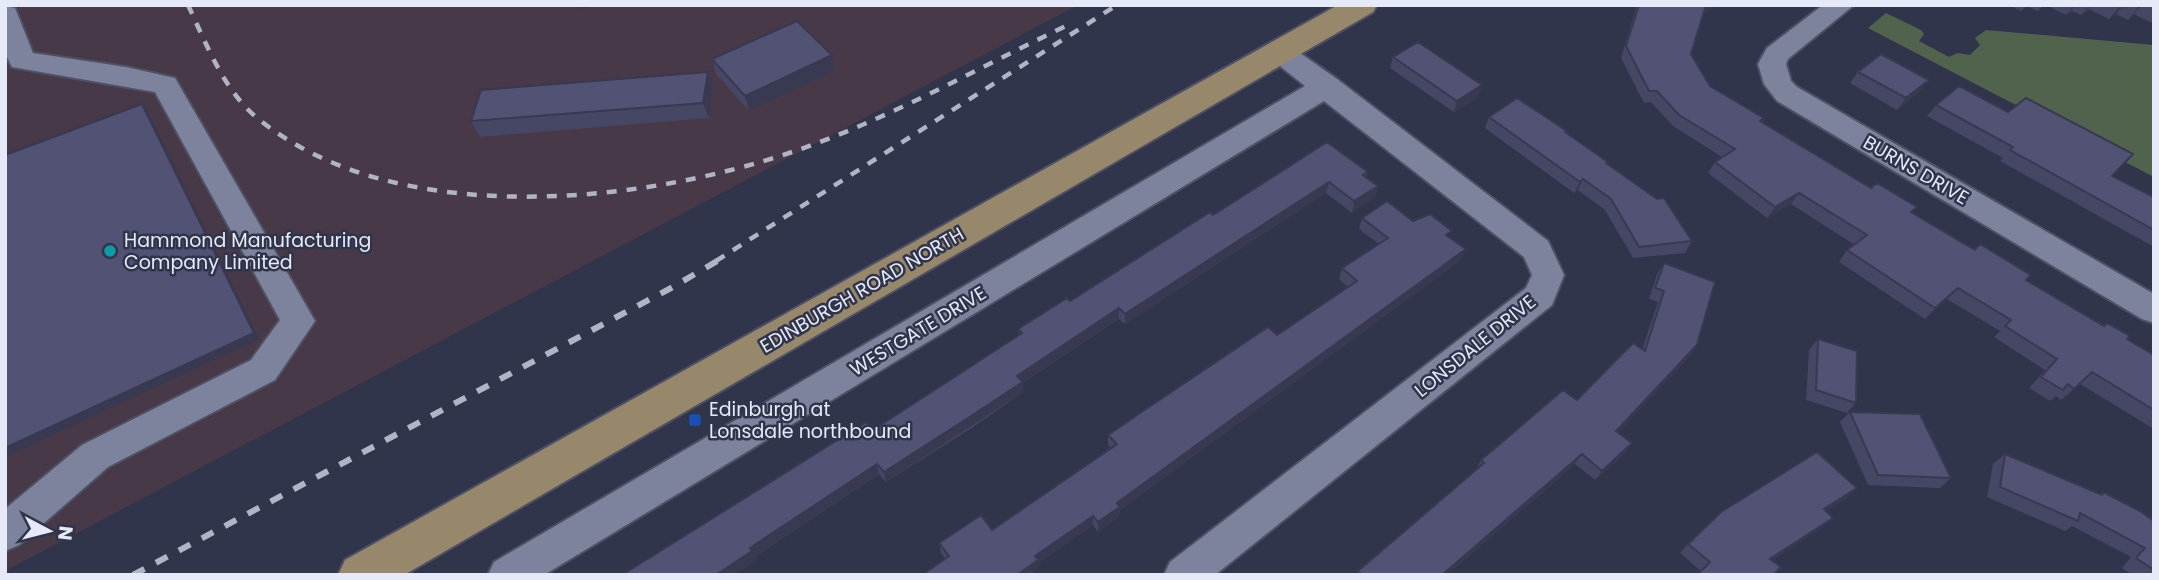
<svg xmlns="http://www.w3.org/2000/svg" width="2159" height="580" viewBox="0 0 2159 580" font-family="Poppins,sans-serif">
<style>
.industrial{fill:#473948}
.green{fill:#51634d}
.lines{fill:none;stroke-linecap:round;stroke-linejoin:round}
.minor-casing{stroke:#4e5164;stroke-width:4}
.major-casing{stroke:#4e5164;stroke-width:4}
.minor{fill:#7e839d;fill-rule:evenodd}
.major{fill:#97886b;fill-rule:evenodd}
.rail-far1{stroke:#b0b4c4;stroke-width:4.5;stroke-dasharray:10 10;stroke-linecap:butt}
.rail{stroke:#b0b4c4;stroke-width:6;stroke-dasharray:13 13;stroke-linecap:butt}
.wall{fill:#464764}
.shaded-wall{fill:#393951}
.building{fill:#515274;stroke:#393951;stroke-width:2}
.culture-dot{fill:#0f9aa8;stroke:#31354b;stroke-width:2.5}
.transit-dot{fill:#1a4fb4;stroke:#31354b;stroke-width:2.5}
.labels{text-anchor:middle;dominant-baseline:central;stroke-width:5;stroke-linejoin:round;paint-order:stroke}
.street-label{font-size:19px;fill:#e6e9f7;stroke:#31354b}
.poi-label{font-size:19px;fill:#e6e9f7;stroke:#31354b;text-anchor:start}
</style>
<rect width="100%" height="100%" fill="#31354b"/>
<path class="industrial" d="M5,5h1073l-1073,566z"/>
<path class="green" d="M1886,13l35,17 3,4 -5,7 30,16 8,-4 13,2 10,-10 -5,-7 11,-8 168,15v132l-286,-149z"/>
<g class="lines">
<defs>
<path id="minor" d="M1823,5h31l-66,54 -2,5 5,17 6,6 357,207v29l-12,-4 -365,-218 -13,-17 -6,-20 9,-16z
M5,6l10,2 18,45 93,14 49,11 140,243 -40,59 -167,87 -89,78 -14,6v-42l77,-64 169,-85 29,-40 -125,-228 -143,-25 -7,-14z
M1280,43l10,3 47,33 211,162 16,34 -12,30 -337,270h-51l6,-13 356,-274 6,-13 -8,-18 -200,-156 -780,474h-56l6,-13 811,-476 -35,-28 -4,-6 4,-6z"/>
<path id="major" d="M1338,5h39l-4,7 -969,563h-66l7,-15z"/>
</defs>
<use href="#minor" class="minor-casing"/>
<use href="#major" class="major-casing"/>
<use href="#minor" class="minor"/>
<use href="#major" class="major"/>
<path class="rail-far1" d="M188,5c18,38 35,84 68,112 136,113 382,88 539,34 94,-32 183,-83 273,-126
M716,261l401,-256"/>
<path class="rail" d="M133,575l538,-287 48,-28"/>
</g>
<path class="wall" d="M1637,5h78l-11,8 -13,41 19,32 54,32 -2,4 150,91 191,113 4,-3 20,16 27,16v74l-74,-45 -19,16 -5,-4 -6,5 -21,-13 16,-18 -51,-33 6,-6 -53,-32 -22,20 -86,-57 8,-12 8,-5 -64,-41 -24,14 -59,-45 7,-11 7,-5 -49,-31 -22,-24 -7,1 -23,-45z
M2009,5h36l-8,6 -10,-5 -6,5z
M2046,5h108v19l-20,-10 -6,6 -12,-6 -7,5 -20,-10 -8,6 -9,-4 -6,4z
M832,55l3,16 -86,40 -33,-37 -4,-15z
M1393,57l89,28 -4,12 -24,15 -64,-44z
M708,72l5,16 -4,30 -229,19 -9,-16z
M1858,72l62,19 -23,19 -47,-27z
M1936,105l176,71 42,21v50l-154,-86 3,-3 -76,-42z
M1489,117l77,16 41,31 85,77 -7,12 -52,5 -28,-48 -27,-20 -4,3 -89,-65z
M1327,142l41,30 -2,5 12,9 -3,11 -23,16 -26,-20 -201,131 -6,-5 -96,64v9l-50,35 -87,55 -7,-8 -124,83 1,3 -22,15h-112l251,-145 146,-95 -1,-6 52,-28 143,-86z
M1362,218l51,3 36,16 12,23 -341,250 -1,6 -21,16 -5,-7 -54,38v6l-94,-10 -4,-6 -2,-10 53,-13 119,-82 -3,-3v-10l169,-100 71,-48 -9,-8 3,-11 37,-24 -20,-15z
M1664,263l26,93 -72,76 7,21 -30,27 -20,-16 -128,111h-91l2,-4 118,-101 5,-10 96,-60 65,-50 16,-48 -9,-3 8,-25z
M1818,339l38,64 -9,10 -41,-13 3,-50z
M1850,412l101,66 -11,10 -72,-3 -28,-63z
M2005,454l96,40 2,-2 51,29v54h-22l-10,-7 9,-11 -59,-31 -7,5 -78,-34 6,-33z
M1847,498l-21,13 -3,16 -51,33 -71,11 -21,-18 8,-9z"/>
<path class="shaded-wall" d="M579,5h13l-11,5z
M1706,5h9l-14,10z
M2074,5h2l-10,10z
M2090,5h2l-11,10z
M2121,5h3l-8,9 -7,5z
M2140,5h2l-14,15z
M832,55l3,16 -86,40 -4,-15z
M708,72l5,16 -4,30 -6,-15z
M1929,80l-9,11 -23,19 9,-12z
M1482,85l-4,12 -24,15 3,-11z
M142,104l5,6 112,229 -254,118v-9z
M1583,179l-5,11 -4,3 6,-11z
M1329,182l-3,11 -201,131v-10z
M1378,186l-3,11 -23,16 2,-12z
M1799,193l-8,11 -24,14 8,-11z
M1466,249l-5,11 -341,250 -1,6 -21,16v-10l19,-19z
M1958,288l-11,11 -22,20 10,-11z
M1119,308v11l-96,64v9l-137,90 -2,-10 133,-96z
M1697,345l-7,11 -80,85 6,-10z
M1632,443l-7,10 -30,27 7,-9z
M1582,454l-7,10 -128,111h-5z
M877,464l2,10 -124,83 1,3 -22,15h-18l34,-27z
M1857,488l-10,10 -33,21 10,-10z
M1093,516v9l-54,38v6l-8,6h-14l18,-19z
M1833,518l-10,9 -62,41 9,-9z"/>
<path class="building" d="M1639,5h67l-15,49 19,32 54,32 -4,3 111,67 6,-5 40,24 -6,5 64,38 5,-6 51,31 -5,5 78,46 3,-3 23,13 -3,3 27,16v55l-62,-38 -18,17 -6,-5 -5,6 -22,-13 16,-18 -52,-33 6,-6 -53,-32 -23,20 -88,-58 20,-15 -68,-42 -24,14 -60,-45 20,-13 -56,-34 -22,-24h-8l-23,-45z
M797,21l35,34 -87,41 -33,-37z
M1418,42l64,43 -25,16 -64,-44z
M1881,54l48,26 -23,18 -48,-26z
M708,72l-5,31 -232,18 10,-31z
M1959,86l49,26 18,-14 107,56 -21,22 42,21v33l-144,-80 3,-3 -77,-42z
M1517,98l50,33 -2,1 43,30 -2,1 51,36 7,-1 28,43 -53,6 -28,-48 -28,-20 -3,3 -91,-65z
M142,104l112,229 -249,115v-293z
M1327,142l41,30 -5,3 15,11 -24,15 -25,-19 -204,132 -6,-6 -102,68 6,6 -52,34 -87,56 -7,-8 -127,84 2,3 -36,24h-94l244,-153 7,8 149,-97 -4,-4 49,-31 3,3 140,-89 3,3z
M1387,201l26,20 17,-7 22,17 -6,4 20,14 -349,254 3,4 -22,15 -5,-6 -58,40 3,4 -21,15h-95l27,-19 -10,-13 42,-28 11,15 125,-86 -9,-9 38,-26 122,-82 9,8 80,-54 -15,-13 46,-30 -26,-20z
M1664,263l51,19 -18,63 -81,86 16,12 -30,28 -20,-17 -140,121h-81l-3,-4 126,-108 -3,-3 82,-70 14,10 56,-57 12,8 19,-60 -9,-3z
M1818,339l39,12 -1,52 -40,-13z
M1850,412l70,2 31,64 -73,-3z
M1817,452l40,36 -33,21 9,9 -63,41 11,8 -8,8h-76l13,-13 -22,-18 33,-32z
M2005,454l97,41 1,-3 37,19 14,10v49l-18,-12 9,-10 -65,-35 -2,8 -78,-34z"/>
<circle class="culture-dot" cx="110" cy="251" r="7"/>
<rect class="transit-dot" x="688" y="413" width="14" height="14" rx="3.5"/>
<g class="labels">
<g class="street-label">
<text transform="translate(1916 170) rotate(30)">BURNS DRIVE</text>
<text transform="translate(862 290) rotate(-30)">EDINBURGH ROAD NORTH</text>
<text transform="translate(918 331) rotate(-31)">WESTGATE DRIVE</text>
<text transform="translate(1475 346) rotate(-39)">LONSDALE DRIVE</text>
</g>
<g class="poi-label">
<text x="124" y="240">Hammond Manufacturing<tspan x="124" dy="22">Company Limited</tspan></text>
<text x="709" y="409">Edinburgh at<tspan x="709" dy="22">Lonsdale northbound</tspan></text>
</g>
</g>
<rect width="2159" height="580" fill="none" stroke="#e6e9f7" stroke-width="14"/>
<g transform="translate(49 531) rotate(97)" stroke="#31354b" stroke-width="5" paint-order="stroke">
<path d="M0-5L12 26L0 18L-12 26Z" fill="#e6e9f7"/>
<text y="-10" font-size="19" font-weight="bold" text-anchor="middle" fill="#e6e9f7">N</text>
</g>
</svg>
